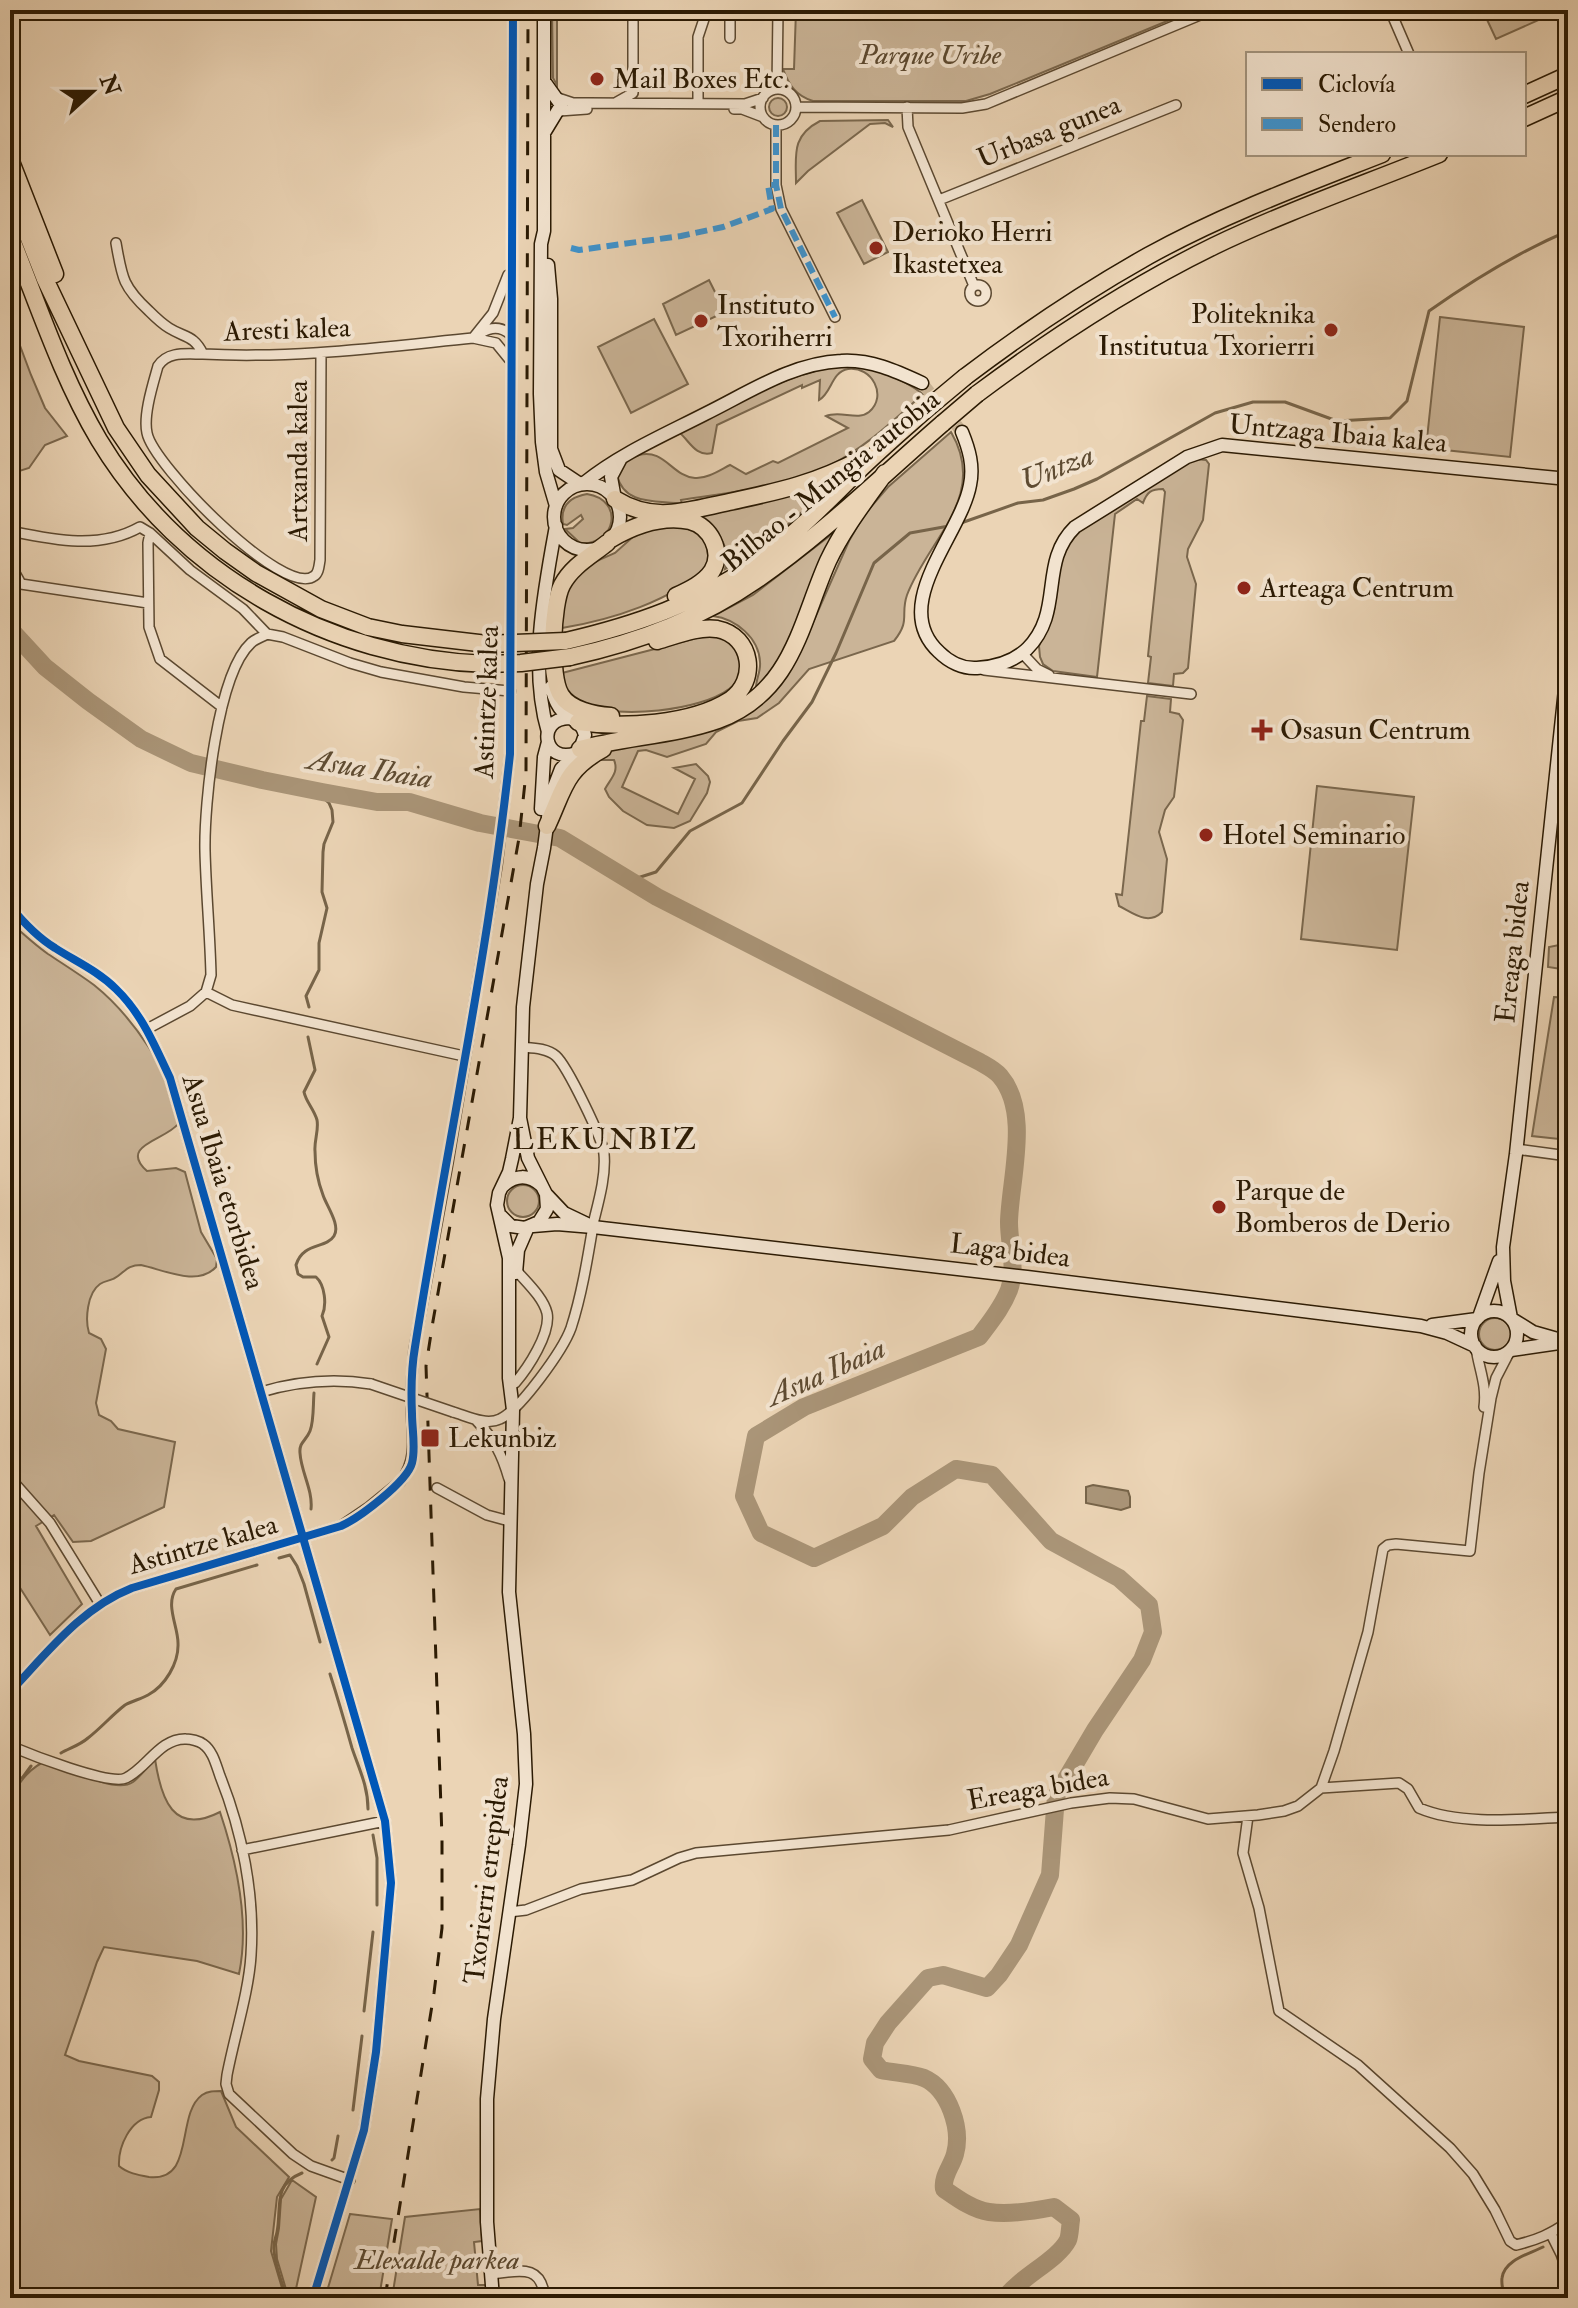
<svg xmlns="http://www.w3.org/2000/svg" width="1578" height="2308" viewBox="0 0 1578 2308" font-family="'IM FELL Double Pica',serif">
<style>
.green{fill:#cab497;stroke:#7a674d;stroke-width:2}
.water{fill:#aa9578;stroke:#776449;stroke-width:2}
.lines{fill:none;stroke-linecap:round;stroke-linejoin:round}
.stream{stroke:#776449;stroke-width:3}
.river{stroke:#aa9578;stroke-width:18}
.secondary-tunnel{stroke:#c5af91;stroke-width:12;stroke-dasharray:12 6;stroke-linecap:butt}
.street-casing{stroke:#5b4830;stroke-width:12}
.secondary-casing{stroke:#2b1a03;stroke-width:15}
.highway-casing{stroke:#2b1a03;stroke-width:19}
.street{stroke:#f2e3cf;stroke-width:9}
.secondary{stroke:#f2e3cf;stroke-width:12}
.highway{stroke:#ebd4b5;stroke-width:16}
.rail{stroke:#2b1a03;stroke-width:3;stroke-dasharray:14 14;stroke-linecap:butt}
.street-bridge-casing{stroke:#5b4830;stroke-width:12;stroke-linecap:butt}
.highway-bridge-casing{stroke:#2b1a03;stroke-width:19;stroke-linecap:butt}
.street-bridge{stroke:#f2e3cf;stroke-width:9}
.highway-bridge{stroke:#ebd4b5;stroke-width:16}
.quiet{stroke:#3c94d1;stroke-width:6;stroke-dasharray:12 6;stroke-linecap:butt}
.cycleway-casing{stroke:#f2e3cf;stroke-width:13}
.cycleway{stroke:#0057b8;stroke-width:8}
.poi-dot{fill:#8f2418;stroke:#f2e3cf;stroke-width:3}
.labels{text-anchor:middle;dominant-baseline:central;stroke-width:8;stroke-linejoin:round;paint-order:stroke}
.park-label{font-size:28px;font-style:italic;fill:#5b482f;stroke:#f2e3cf}
.poi-label{font-size:28px;fill:#2b1a03;stroke:#f2e3cf;text-anchor:start}
.street-label{font-size:28px;fill:#2b1a03;stroke:#f2e3cf}
.water-label{font-size:30px;font-style:italic;fill:#5e4b32;stroke:#f2e3cf}
.neighbourhood-label{font-size:30px;letter-spacing:2px;fill:#2b1a03;stroke:#f2e3cf}
</style>
<rect width="100%" height="100%" fill="#ebd4b5"/>
<filter id="stains"><feTurbulence type="fractalNoise" baseFrequency=".0025" numOctaves="4"/><feColorMatrix values="0 0 0 0 .2 0 0 0 0 .09 0 0 0 0 .02 0 0 0 .5 -.17"/></filter>
<radialGradient id="worn" r=".72"><stop offset=".6" stop-color="#630" stop-opacity="0"/><stop offset="1" stop-color="#630" stop-opacity=".3"/></radialGradient>
<path class="green" d="M552,10h5v75l-4,-7z
M796,10h398l-204,84 -24,7h-153c-17,-5 -24,-16 -30,-32h11z
M1486,10h64l2,4 -56,25 -13,-28z
M769 107a9 9 0 1 1 18 0a9 9 0 1 1-18 0Z
M888,120l5,7 -8,-4 -15,1 -62,47 -12,12c0,-28 -5,-47 24,-62z
M862,200l26,52 -24,12 -27,-51z
M709,280l16,32 -49,23 -13,-31z
M1440,317l84,10 -14,130 -84,-9z
M10,319l21,56 14,33 22,28 -22,9 -16,23 -19,6z
M654,319l34,65 -57,29 -33,-66z
M847,365c28,2 53,12 76,29 -30,27 -60,56 -98,74 -37,19 -101,25 -144,32l1,4c-25,-4 -58,2 -65,-29 6,-10 10,-17 22,-20 25,-7 34,22 56,23 12,1 25,-8 35,-13l16,9 27,-13 5,2 70,-35 -22,-12c14,-6 32,5 43,-4 19,-16 3,-46 -21,-43 -17,3 -16,24 -29,31l1,-20 -18,8v-3l-85,40 -5,28c-16,4 -22,-11 -32,-20 53,-27 107,-62 167,-68z
M951,432c38,65 -23,107 -44,163 -7,20 4,25 -13,46l-85,28 -30,34 -22,15 -19,3 -22,11 -10,12 -39,13 -21,-7 -8,1 -16,36 56,27 17,-35 -21,-11 22,-4 12,12 2,6 -3,11 -17,28 -16,7 -27,-3 -24,-14 -14,-14 -4,-8c6,-11 14,-17 9,-29h-32l6,-6 135,-31 77,-71 49,-111 15,-26 24,-28z
M1194,459l12,1 3,4 -6,56 -15,29 -1,8 9,27 -8,84 -5,5 -9,1 -1,12 -25,-3 3,-26 -3,-1 17,-164 -2,-3c-12,0 -16,3 -20,14l-6,-4 -22,15 -18,163 -44,-6 -10,-7 -3,-7 -1,-11 15,-35 7,-57 18,-24z
M830,481l3,3c-34,30 -67,64 -108,85 7,-25 -9,-38 -27,-52z
M587,494c38,6 29,52 -7,49l-15,-14 8,-1 10,-9 -2,-4 -14,10 -4,-1c-3,-18 7,-27 24,-30z
M673,526c31,2 34,11 36,40 -37,35 -98,54 -147,62l-1,-18 9,-27 22,-20 23,-10 20,-18 15,-6z
M836,531l-37,99 -29,42 -14,16c0,-9 5,-17 4,-26 -1,-24 -24,-43 -47,-46l40,-21z
M711,636c8,1 17,2 22,9 12,13 9,35 -4,44 -29,22 -111,30 -144,16 -8,-3 -14,-10 -20,-14l-3,-18 139,-36z
M1147,696l24,3 -1,13 9,2 4,6 -9,77 -9,13 -6,22 8,27 -5,53c-14,14 -29,1 -43,-6l-3,-12 6,1 19,-174h3z
M1317,786l97,11 -17,153 -96,-11z
M10,922c12,11 24,22 38,32 15,10 31,20 46,31 35,28 84,93 84,139 -12,16 -60,21 -31,47l29,-3 9,4 16,60 16,27 -1,8c-18,20 -52,3 -75,-2 -12,0 -15,5 -23,11 -6,5 -12,4 -18,8 -13,9 -15,36 -11,49l12,6 5,10 -10,54 3,12 12,6 7,8 57,13 -11,65 -73,34 -18,1 -19,-27 -18,11 46,78 -32,31 -40,-63z
M1564,944l-1,8 5,1v17l-20,-3 1,-20z
M1554,997l14,1v142l-36,-4z
M507 1201a16 16 0 1 1 32 0a16 16 0 1 1-32 0Z
M1479 1334a16 16 0 1 1 32 0a16 16 0 1 1-32 0Z
M49,1759c20,8 65,36 84,23 8,-6 15,-16 22,-23 6,40 18,77 65,53 17,51 30,109 19,162l-42,-13 -93,-14 -7,15 -32,93 14,6 73,15 7,6v8l-8,27c-21,2 -33,30 -32,49 8,7 19,9 30,11 47,5 26,-62 53,-82 6,-4 12,-4 19,-4l15,36 53,50 -12,20 -6,54 14,47h-275v-500c12,-19 18,-29 39,-39z
M292,2180l24,17 -22,101h-8l2,-2 -11,-37 -1,-15 3,-16 2,-29z
M480,2209l2,32 -8,1 4,43h8l2,13h-96l13,-81z
M350,2214l42,5 -13,79h-54z"/>
<path class="water" d="M1093,1485l35,6 2,6v10l-9,3 -35,-7v-16z"/>
<g class="lines">
<path class="stream" d="M961,523l57,-20 25,-3 31,-11 23,-10 118,-66 38,-11h32l52,19 53,-3 17,-17 22,-90c44,-31 89,-59 139,-80
M628,881l28,-9 34,-41 52,-28 41,-62 29,-39 24,-49 38,-90 36,-30 39,-7
M309,1007l-3,-11 13,-26v-27l8,-35 -5,-16 1,-40 1,-8 9,-22 -1,-12 -3,-7 -14,-13
M308,1037l7,33 -11,22c2,10 10,17 13,28 2,10 -3,21 -2,31 0,14 3,31 8,44 3,10 18,30 11,41 -8,13 -31,6 -38,29l2,9 5,3h13c9,8 11,28 6,39l7,21 -12,27
M311,1509c2,-19 -10,-37 -11,-56 -1,-11 6,-12 10,-22 4,-10 3,-26 4,-38
M279,1558l11,-3 7,11 7,18 16,58
M330,1674c8,25 15,49 22,74 7,21 16,38 16,61
M61,1753c9,-5 19,-8 27,-15 13,-10 24,-23 37,-33 7,-4 16,-6 23,-10 17,-9 31,-32 30,-52 0,-17 -13,-38 -2,-54l81,-24
M10,1784l13,-7 8,-11
M373,1835l4,23v47
M364,2011l9,-79
M353,2110l9,-74
M332,2160l2,-2 4,-22
M1557,2240l11,-6
M287,2298c-5,-15 -12,-32 -13,-48 -1,-8 2,-12 3,-18 5,-25 -5,-47 25,-59
M1503,2298c1,-7 -2,-13 -1,-20 2,-18 27,-24 41,-31"/>
<path class="river" d="M10,629l35,38 43,34 53,38 50,24 71,17 60,12 55,10h32l71,21 80,15 97,59 323,165c7,4 15,8 20,14 31,36 10,103 9,146 0,23 8,46 0,68 -7,18 -19,32 -30,47l-175,70 -48,29 -12,60 17,37 53,25 69,-32 29,-29 44,-28 36,6 59,66 68,37 30,27 4,27 -11,28 -47,70 -39,66 -6,79 -31,70 -20,30 -12,13 -44,-13 -15,3 -40,45 -13,20 -3,16 9,11c13,3 30,3 43,8 25,11 38,51 31,76 -3,12 -13,22 -11,35 13,9 29,21 45,23 21,3 45,-1 65,-5l17,13c-1,6 -1,15 -3,20 -10,20 -48,37 -63,58"/>
<path class="secondary-tunnel" d="M922,383l40,49"/>
<defs>
<path id="street" d="M1390,10l19,44
M730,38v-28
M777,89l1,-79
M760 107a18 18 0 1 1 36 0a18 18 0 1 1-36 0Z
M558,98l15,5h15l157,1 18,-6
M617,102l16,-9v-83
M698,103v-66l9,-27
M796,107l166,1 24,-4 226,-94
M907,107l1,20 66,159
M734,109h8l21,8
M559,111l28,-2
M776,125v60l5,24 54,108
M939,200l237,-95
M116,243c6,35 7,44 33,68 6,6 12,12 20,17 16,10 25,7 34,26 90,5 180,-7 270,-16l23,5 13,16
M970 293a8 8 0 1 1 16 0a8 8 0 1 1-16 0Z
M481,333c10,-6 19,-7 29,1
M473,338l20,-25 15,-38
M203,354c-17,0 -35,-3 -45,12 -5,18 -15,49 -11,67 6,32 137,166 167,143 5,-3 5,-11 6,-16l1,-207
M10,531c44,9 89,19 130,-4l10,6 40,37 53,39 24,25 16,3 67,26 31,9 83,15 47,4
M150,533l-2,10 1,84 11,32 62,48
M10,564l11,20 127,19
M1022,653l15,16 12,6
M984,670l207,24
M10,906c13,16 27,31 45,42 20,13 43,23 61,41 26,25 39,57 54,89l215,743 6,62 -15,169 -12,78 -51,168
M206,992l5,-17c-1,-42 -5,-83 -6,-124 -1,-46 12,-177 46,-208 4,-4 11,-6 16,-9
M147,1029l43,-23 16,-14 26,13 232,51
M1516,1149l52,7
M1476,1348c3,21 11,37 8,59
M515,1383c13,-15 36,-50 32,-70 -4,-16 -21,-31 -31,-43
M411,1387l3,-37 34,-187 49,-297 13,-112 3,-744
M261,1392c37,-11 72,-14 110,-8
M453,1412c14,4 33,14 47,7 20,-9 63,-69 71,-91 11,-34 17,-72 23,-108 5,-20 12,-45 10,-66 -1,-15 -37,-88 -48,-98 -9,-8 -24,-8 -35,-9
M476,1420c18,19 26,34 33,59
M10,1478l40,45 50,81
M437,1488l50,27 22,6
M10,1692c37,-39 71,-84 122,-104l209,-62 28,-19 32,-26c17,-23 11,-46 10,-73
M10,1746c19,8 100,40 116,32 21,-10 34,-40 60,-39 5,0 13,2 17,5 10,7 13,21 17,32 22,55 35,119 31,179 -2,36 -17,83 -24,120l-1,9 3,10 64,60 18,12 39,14
M1321,1788l78,-5 9,6 11,19c42,18 104,11 149,9
M1248,1816l-5,37 16,55 20,103 79,54 92,83 23,26 22,36 15,31 6,4c21,-5 35,-11 52,-23
M242,1850l143,-29
M509,1912l17,-2 55,-21 51,-9 47,-22 17,-5 253,-23 122,-27 39,-5 24,1 74,20 50,-4 26,-4 14,-5 23,-18 13,-37 34,-119 15,-83 5,-4 8,-1 74,7 9,-78 12,-75 5,-20 14,-27
M1551,2234l10,20 7,20
M491,2274c28,-3 50,-11 54,24"/>
<path id="secondary" d="M544,10v221l-3,13 -1,150 2,48 4,30 10,34
M544,81l17,24 -17,28
M548,265l3,34v150l8,21 21,14
M962,432c7,17 12,34 8,53 -9,50 -82,120 -31,167 10,10 24,17 38,16 18,-1 37,-7 50,-19 38,-38 11,-86 48,-122l112,-70 35,-12 346,34
M584,483c36,-29 80,-48 121,-69 43,-21 87,-51 136,-53 29,-2 55,10 81,22
M554 517a33 33 0 1 1 66 0a33 33 0 1 1-66 0Z
M615,499l-4,-22 9,-17
M569,718c-34,1 -25,47 7,35
M548,732c-19,-64 -4,-141 8,-206
M541,809l3,-52 4,-15
M502,1187c13,-13 27,-13 40,-1
M547,1195l17,18 23,11
M501,1216l10,10 14,2 14,-6 8,-13 -1,-15 -18,-36 -8,-40 3,-111 14,-123 7,-36 7,-53 10,-26 19,-20 5,-14c-3,-12 -8,-12 -17,-19 -10,-6 -14,-18 -17,-29
M533,1226l24,-2 36,3 434,50 332,41 62,8 26,7 28,13
M516,1273l2,-23 10,-23
M1471 1334a23 23 0 1 1 46 0a23 23 0 1 1-46 0Z
M1479,1317l20,-56
M1511,1318l-7,-37 -1,-34 13,-93 52,-493
M1512,1319l21,13 35,10
M1432,1325l45,-6
M1511,1350l48,-7
M493,2298l-6,-76v-123l7,-80 25,-174 7,-61 -2,-50 -15,-142 4,-182 -4,-32v-120l-12,-53 2,-12 10,-21 3,-13 8,-41"/>
<path id="highway" d="M1524,95l44,-20
M1524,118l44,-20
M10,159l45,115
M10,190l35,89 71,149 32,47 49,53 28,23 31,22 65,36 47,18 34,7 85,10
M10,235c28,69 51,141 89,205 82,136 232,219 388,224
M965,377c58,-44 119,-85 183,-121 74,-41 155,-71 234,-102
M977,394c75,-56 153,-107 237,-148 73,-35 151,-62 225,-92
M615,499c16,10 35,15 53,14 21,-1 41,-7 61,-11 51,-11 88,-19 134,-44
M611,539c24,-14 51,-24 79,-18 20,5 34,31 22,50 -8,12 -23,19 -36,25
M607,543c-16,13 -35,23 -45,42 -10,19 -13,92 -1,110 9,15 34,20 50,21
M566,641c69,-16 133,-38 191,-79 35,-25 65,-55 95,-85 25,-25 51,-47 77,-70
M570,657c65,-14 130,-38 185,-76 66,-45 128,-106 188,-158
M578,722c44,6 113,3 152,-22 28,-19 23,-64 -13,-71 -19,-3 -42,7 -60,12
M580,749c44,-12 96,-14 138,-29 75,-28 82,-96 110,-159 15,-32 37,-60 57,-88
M547,826c17,-36 17,-56 56,-77"/>
</defs>
<use href="#street" class="street-casing"/>
<use href="#secondary" class="secondary-casing"/>
<use href="#highway" class="highway-casing"/>
<use href="#street" class="street"/>
<use href="#secondary" class="secondary"/>
<use href="#highway" class="highway"/>
<path class="rail" d="M385,2298l49,-305 8,-65v-90l-16,-472 7,-45 86,-483 7,-65 2,-763"/>
<defs>
<path id="street-bridge" d="M371,1384l82,28"/>
<path id="highway-bridge" d="M929,407l36,-30
M943,423l34,-29
M487,644l79,-3
M487,664l34,-1 49,-6"/>
</defs>
<use href="#street-bridge" class="street-bridge-casing"/>
<use href="#highway-bridge" class="highway-bridge-casing"/>
<use href="#street-bridge" class="street-bridge"/>
<use href="#highway-bridge" class="highway-bridge"/>
<path class="quiet" d="M776,125v60l5,24 54,108
M571,248l8,2 102,-14 42,-9 49,-18 -4,-24h8"/>
<defs>
<path id="cycleway" d="M10,906c13,16 27,31 45,42 20,13 43,23 61,41 26,25 39,57 54,89l215,743 6,62 -15,169 -12,78 -51,168
M10,1692c37,-39 71,-84 122,-104l209,-62c18,-8 66,-44 71,-63 4,-15 0,-34 0,-49 -1,-22 -1,-44 3,-67 31,-197 74,-394 95,-593l3,-744"/>
</defs>
<use href="#cycleway" class="cycleway-casing"/>
<use href="#cycleway" class="cycleway"/>
</g>
<g class="poi-dot">
<circle cx="597" cy="79" r="8"/>
<circle cx="876" cy="248" r="8"/>
<circle cx="701" cy="321" r="8"/>
<circle cx="1331" cy="330" r="8"/>
<circle cx="1244" cy="588" r="8"/>
<path d="M1258 718h8v8h8v8h-8v8h-8v-8h-8v-8h8z"/>
<circle cx="1206" cy="835" r="8"/>
<circle cx="1219" cy="1207" r="8"/>
<rect x="420" y="1428" width="20" height="20" rx="4"/>
</g>
<g class="labels">
<g class="park-label">
<text x="930" y="55">Parque Uribe</text>
<text x="437" y="2260">Elexalde parkea</text>
</g>
<g class="poi-label">
<text x="613" y="79">Mail Boxes Etc.</text>
<text x="892" y="232">Derioko Herri<tspan x="892" dy="32">Ikastetxea</tspan></text>
<text x="717" y="305">Instituto<tspan x="717" dy="32">Txoriherri</tspan></text>
<text x="1315" y="314" text-anchor="end">Politeknika<tspan x="1315" dy="32">Institutua Txorierri</tspan></text>
<text x="1260" y="588">Arteaga Centrum</text>
<text x="1280" y="730">Osasun Centrum</text>
<text x="1222" y="835">Hotel Seminario</text>
<text x="1235" y="1191">Parque de<tspan x="1235" dy="32">Bomberos de Derio</tspan></text>
<text x="448" y="1438">Lekunbiz</text>
</g>
<g class="street-label">
<text transform="translate(1049 132) rotate(-22)">Urbasa gunea</text>
<text transform="translate(287 330) rotate(-2)">Aresti kalea</text>
<text transform="translate(1338 434) rotate(5)">Untzaga Ibaia kalea</text>
<text transform="translate(298 461) rotate(-90)">Artxanda kalea</text>
<text transform="translate(831 481) rotate(-39)">Bilbao - Mungia autobia</text>
<text transform="translate(487 702) rotate(-88)">Astintze kalea</text>
<text transform="translate(1513 952) rotate(-84)">Ereaga bidea</text>
<text transform="translate(223 1182) rotate(73)">Asua Ibaia etorbidea</text>
<text transform="translate(1010 1251) rotate(7)">Laga bidea</text>
<text transform="translate(203 1545) rotate(-16)">Astintze kalea</text>
<text transform="translate(1038 1789) rotate(-10)">Ereaga bidea</text>
<text transform="translate(487 1880) rotate(-83)">Txorierri errepidea</text>
</g>
<g class="water-label">
<text transform="translate(1057 468) rotate(-22)">Untza</text>
<text transform="translate(370 769) rotate(9)">Asua Ibaia</text>
<text transform="translate(826 1372) rotate(-24)">Asua Ibaia</text>
</g>
<g class="neighbourhood-label">
<text x="605" y="1139">LEKUNBIZ</text>
</g>
</g>
<rect width="1578" height="2308" fill="none" stroke="#ebd4b5" stroke-width="40"/>
<rect x="12" y="12" width="1554" height="2284" fill="none" stroke="#2b1a03" stroke-width="4"/>
<rect x="20" y="20" width="1538" height="2268" fill="none" stroke="#2b1a03" stroke-width="2"/>
<rect x="1246" y="52" width="280" height="104" fill="#f2e3cf" stroke="#a2937d" stroke-width="2"/>
<rect x="1262" y="78" width="40" height="12" fill="#0057b8" stroke="#a2937d" stroke-width="2"/>
<text x="1318" y="92" font-size="24" fill="#2b1a03">Ciclovía</text>
<rect x="1262" y="118" width="40" height="12" fill="#3c94d1" stroke="#a2937d" stroke-width="2"/>
<text x="1318" y="132" font-size="24" fill="#2b1a03">Sendero</text>
<g transform="translate(92 92) rotate(69)" stroke="#f2e3cf" stroke-width="6" paint-order="stroke">
<path d="M0-6L14 30L0 20L-14 30Z" fill="#2b1a03"/>
<text y="-12" font-size="22" font-weight="bold" text-anchor="middle" fill="#2b1a03">N</text>
</g>
<rect width="100%" height="100%" filter="url(#stains)"/>
<rect width="100%" height="100%" fill="url(#worn)"/>
</svg>
